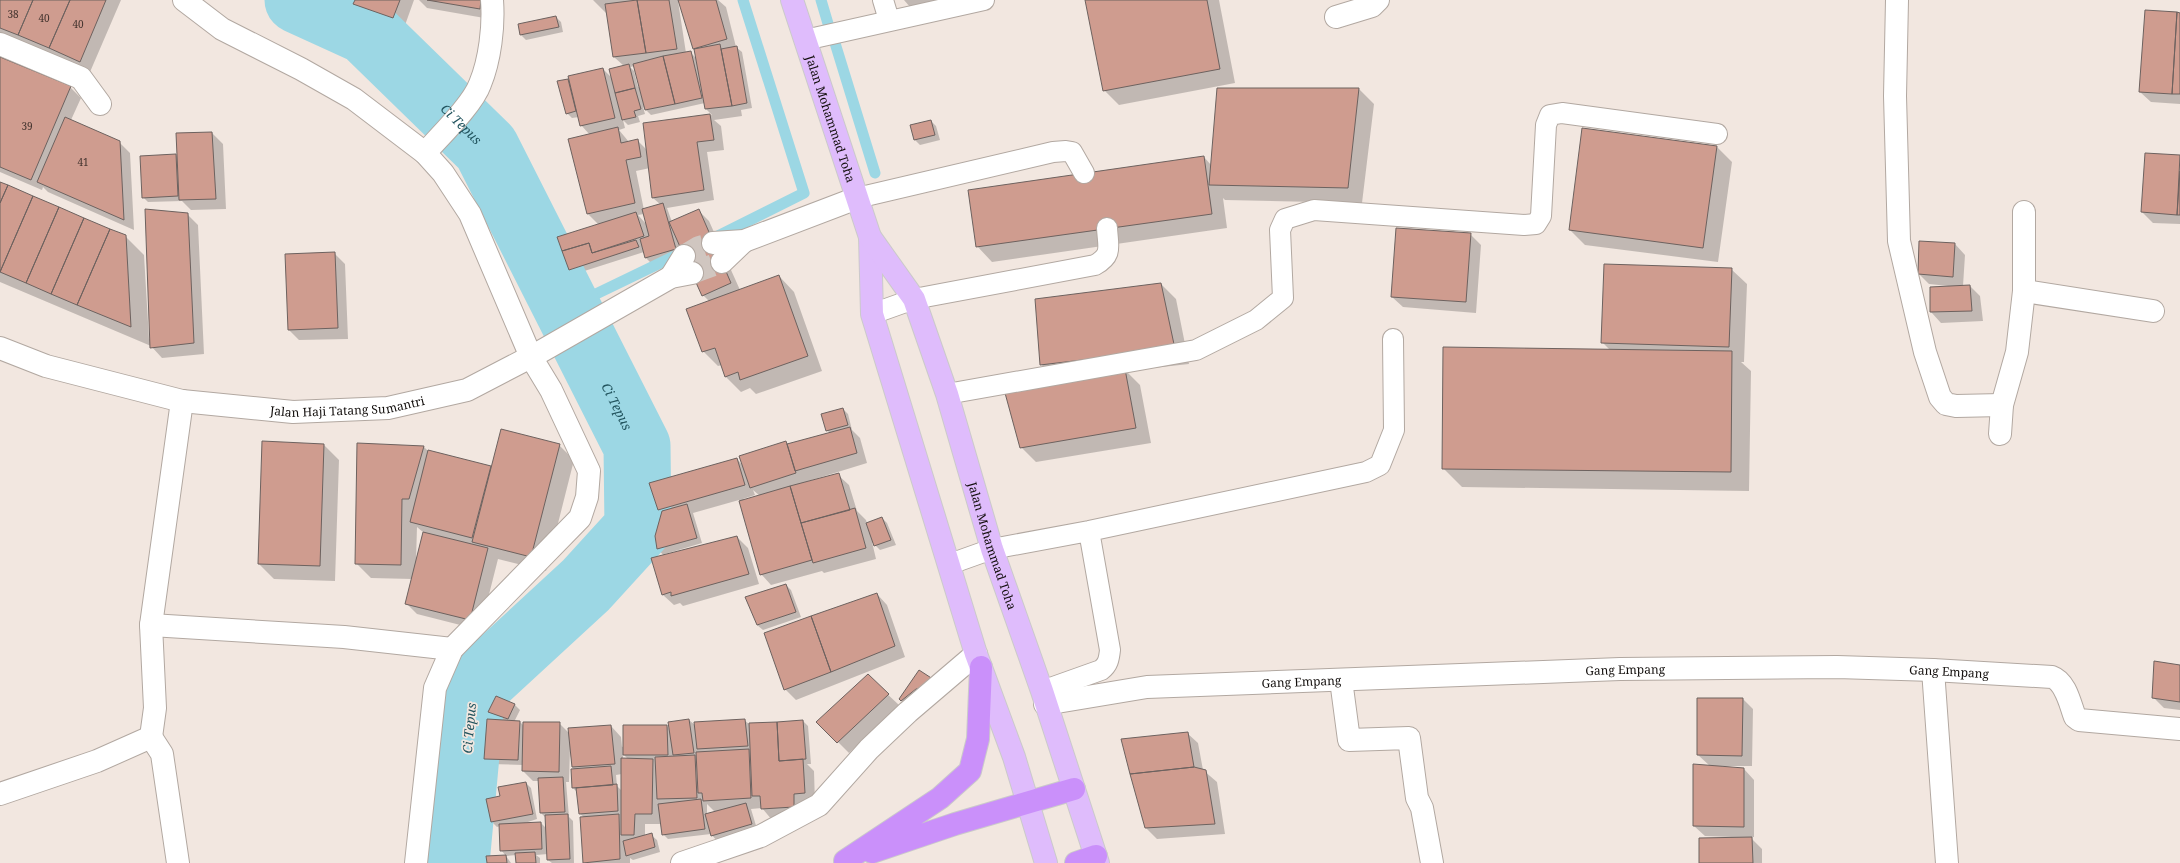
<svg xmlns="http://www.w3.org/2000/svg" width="2180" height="863" viewBox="0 0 2180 863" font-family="'Noto Serif',serif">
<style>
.shadow{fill:#0003;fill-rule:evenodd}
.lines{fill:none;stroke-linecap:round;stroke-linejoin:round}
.stream{stroke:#9cd7e4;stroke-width:11}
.river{stroke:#9cd7e4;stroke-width:67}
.building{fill:#cf9c8f;stroke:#6d625f}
.secondary-tunnel{stroke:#d0c6c0;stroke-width:22;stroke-dasharray:22 11;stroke-linecap:butt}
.lane-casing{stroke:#b2a8a1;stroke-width:22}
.street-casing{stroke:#b2a8a1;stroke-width:24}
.secondary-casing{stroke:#b2a8a1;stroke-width:24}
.primary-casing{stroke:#cbcaca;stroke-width:24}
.highway-casing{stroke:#cbcaca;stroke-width:24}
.lane{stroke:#fff;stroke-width:20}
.street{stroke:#fff;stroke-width:22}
.secondary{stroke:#fff;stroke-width:22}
.primary{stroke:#dfbcfc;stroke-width:22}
.highway{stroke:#ca90fa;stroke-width:22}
.labels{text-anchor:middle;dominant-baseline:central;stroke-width:3.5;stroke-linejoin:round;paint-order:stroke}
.number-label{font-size:10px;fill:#41322d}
.street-label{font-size:12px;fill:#120e0c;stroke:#f2e7e0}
.water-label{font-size:13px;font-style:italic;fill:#22545e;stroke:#f2e7e0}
</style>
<rect width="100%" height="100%" fill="#f2e7e0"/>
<path class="shadow" d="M0,0h121l-31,72 -90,-39z
M351,0h63l-10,28 -39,-14z
M419,0h74l-3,19 -63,-11z
M593,0h125l8,7 10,40 6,5 10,56 -11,2 1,6 -28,4 7,6 3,24 -17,2 7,48 -47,8 5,14 26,-12 11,11 31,69 39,-14 15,16 28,79 -66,23 -6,-6 -9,4 -15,-15 -4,-12 -4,1 -15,-15 6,-50 -6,-6 -25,-56 3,16 -30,8 -5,-5 -2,-6 -69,22 -5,-5 29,-44 -11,-11 2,-79 -9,-10 -2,-8 -7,1 -5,-5 1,-33 2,2 33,-13 9,9 12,-12 -10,-9 -7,-43zM680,0l15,48 2,11 -7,-7 -4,1 -8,-52zM635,66l5,21h-2l-4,-16 -4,-4zM705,103l1,6 6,6 -68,9 3,26 -10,-10 -8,2 -10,-12 6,-2 -2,-8 5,5 12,-3 -2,-6 7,-2 -2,-7 8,8zM650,168l3,30 8,7 -17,5 -8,-39zM644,214l3,11 -9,-10z
M904,0h37l-31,7z
M1086,0h133l16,83 -116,22 -15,-15z
M2180,14v90l-29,-2 -11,-10z
M556,17l5,5 2,10 -37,8 -5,-5z
M0,58l70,29 11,11 -10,22 48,22 11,11 4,77 -86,-38 -5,-5 -1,3 -42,-18z
M1359,89l15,15 -12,99 -137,-3 -2,-2 4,30 -235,34 -15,-16 227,-89 7,8z
M931,121l5,5 4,14 -20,5 -5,-5z
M212,133l11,11 3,65 -35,1 -9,-9 -34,1 -5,-5 33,-42 2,3 -1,-24z
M1717,147l15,15 -14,100 -133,-17 -15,-15z
M2146,154l34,2v68l-27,-1 -11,-11z
M0,183l125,53 19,19 5,84h2l36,-125 11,11 6,129 -42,4 -11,-12 -151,-64z
M1470,234l11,11 -5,68 -73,-6 -11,-10z
M1955,244l10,11 -2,31h7l10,10 3,25 -42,2 -10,-11 17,-26 -19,-2 -10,-10z
M335,254l10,10 3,75 -49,1 -10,-10z
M1731,269l16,15 -3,78h-3l10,9 -2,120 -287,-4 -19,-19 167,-118 -8,-8z
M1161,284l15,15 13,65 -63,7 14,14 11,58 -115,19 -15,-15 35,-67 -15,-16z
M843,409l5,5 4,16 8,8 7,25 -65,20v1l36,-9 11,10 8,26 9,9 1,4 15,-6 5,5 9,22 -16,5 -8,-8 4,17 -52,14 -2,-2 -51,14 -10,-11 -22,-74 -46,13 9,30 -37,11v2l72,-19 11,11 11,36 -76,22 -3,-3 -6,2 -11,-10 1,-39 -6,-7 -2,-13 6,-23 -3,-4 78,-50 7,8 42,-24 3,2 41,-12 -3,-3zM753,490l7,6 -16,4 -1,-1 12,-4z
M324,445l15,15 -4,121 -61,-2 -15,-15z
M559,445l15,15 -28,111 -48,-12 -18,71 -63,-16 -11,-11 6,-24 -41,-1 -15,-15 68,-116 4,4 64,18zM417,527l7,6 -8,28z
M786,585l5,5 10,27 -38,13 -6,-5z
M877,594l10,11 18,52 -109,43 -11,-11z
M2180,666v44l-16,-2 -11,-11z
M919,671l19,13 -32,20 -6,-5z
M868,676l31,29 -50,48 -31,-31z
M496,697l19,8 5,5 -6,12h6l4,4 35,-3 11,11 41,-8 10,11 1,10 45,-21 3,4 19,-10 7,6 48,-6 5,4 54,-3 5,5 3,38h-4l7,7 1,33 -43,16 -10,-12 -11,1 6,20 -40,12 -6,-7 -43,5 -5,-5 -1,-10h-17v12l6,-1 6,5 3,12 -27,8 -3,-2v5h-46v-46l-4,-3 -2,-21 -5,-5 2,-18 -3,-3 -2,-18 -1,33h-3l3,35 4,4 1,42h-22l-4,-3v-6l-12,1 4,3v5h-23v-8l-11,1 -5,-6 -1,-24 -3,1 -5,-5 9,-25 25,-14 5,5 6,31 -15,5 19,-1 6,6 -1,-11 -5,-5 -2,-32h-6l-10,-10v-6l-33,-1 -5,-5 20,-38 -11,-4 -5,-5zM623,754l5,5h-5zM622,774v17l-5,-5 -1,-11zM707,804l8,8 -8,2z
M1743,699l10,10 -1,57h-30v1l22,2 10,11v57h-4l12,12v14h-62l31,-26 -26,-1 -11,-10 16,-60 -12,-11z
M1187,733l11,10 5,27 14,12 8,52 -68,5 -11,-11 -24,-88z
M506,856l5,7h-23z"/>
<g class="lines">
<path class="stream" d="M821,0l8,27
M835,43l40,130
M714,238l90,-45 -61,-193
M567,308l116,-56"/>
<path class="river" id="s1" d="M298,0l68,31 120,117 151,298 1,82 -52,57 -114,105 -16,173"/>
</g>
<path class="building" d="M0,0h33l-15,35 -18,-7z
M33,0h37l-21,48 -31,-13z
M70,0h36l-26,62 -31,-14z
M355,0h45l-7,18 -40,-14z
M427,0h54l-1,9z
M637,0h32l8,49 -31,4z
M637,0l9,53 -33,4 -8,-53z
M678,0h38l11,39 -34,10z
M1085,0h122l13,69 -117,22z
M2145,10l32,2 -5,82 -33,-2z
M2177,12l3,1v81h-8z
M556,16l3,11 -39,8 -2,-11z
M720,44l12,62 -27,3 -11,-60z
M737,46l10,57 -15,3 -11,-57z
M691,51l11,47 -27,6 -12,-48z
M663,56l12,48 -30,6 -12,-46z
M0,57l71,29 -40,94 -31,-13z
M629,64l6,24 -20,5 -6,-24z
M603,68l12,50 -35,8 -12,-50z
M568,79l8,32 -10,3 -9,-33z
M635,88l6,21 -7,2 2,6 -14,3 -7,-27z
M1217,88h142l-11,100 -139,-3z
M710,114l4,26 -17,2 7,48 -52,8 -9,-75z
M65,117l55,24 4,79 -87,-38z
M931,120l4,15 -21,5 -4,-15z
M618,127l3,16 17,-4 3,18 -15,3 9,43 -48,11 -19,-75z
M1582,128l135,18 -14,102 -134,-18z
M212,132l4,67 -37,1 -3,-67z
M2145,153l35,2 -3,60 -36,-3z
M176,154l2,42 -36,2 -2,-42z
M1204,156l8,58 -236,33 -8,-57z
M2180,171v44h-3z
M0,182l8,3 -8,18z
M8,185l25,11 -33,76v-69z
M33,196l26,11 -33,76 -26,-11z
M663,203l13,46 -31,9 -5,-19 9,-3 -7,-27z
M59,207l25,11 -33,76 -25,-11z
M145,209l43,4 6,130 -44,5z
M699,209l32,74 -29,13 -33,-74z
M636,212l8,24 -52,17 -3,-10 -27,8 -5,-14z
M84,218l26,11 -33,76 -26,-11z
M1396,228l75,5 -5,69 -75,-5z
M110,229l16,6 5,92 -54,-22z
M636,240l3,7 -70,23 -7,-19 27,-8 3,10z
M1919,241l36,2 -2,34 -35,-3z
M335,252l3,76 -50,2 -3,-76z
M1604,264l128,4 -3,79 -128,-4z
M779,275l29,81 -68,24 -2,-8 -13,5 -10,-29 -13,4 -16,-43z
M1161,283l14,66 -135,16 -5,-66z
M1970,285l2,26 -42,1v-25z
M1443,347l289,4 -1,121 -289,-3z
M1125,369l11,59 -116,20 -15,-55z
M843,408l5,17 -22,6 -5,-17z
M850,427l7,26 -62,18 -8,-27z
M501,429l59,15 -29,113 -59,-15z
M262,441l62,3 -4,122 -62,-2z
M786,441l10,32 -46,15 -11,-32z
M357,443l67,3 -15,53h-7l-1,66 -46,-1z
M428,450l63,16 -19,72 -62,-16z
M737,458l8,27 -87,25 -9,-27z
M839,473l11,37 -49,13 -11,-37z
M790,486l22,74 -52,15 -21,-74z
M687,504l10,34 -40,11 -2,-13 7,-25z
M855,508l11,40 -53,15 -12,-40z
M882,517l9,23 -17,6 -8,-23z
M423,532l65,16 -18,72 -65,-16z
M737,536l12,38 -78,22v-4l-9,3 -11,-37z
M786,584l10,28 -39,13 -12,-28z
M877,593l18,53 -64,26 -20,-56z
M811,616l20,56 -47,18 -20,-57z
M2154,661l26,4v37l-28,-4z
M919,670l20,13 -23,6 -15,12 -2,-2z
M868,674l21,20 -52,49 -21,-21z
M496,696l19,8 -7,15 -20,-7z
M1697,698h46l-1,58 -45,-1z
M487,719l33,2 -2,39 -34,-1z
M689,719l5,34 -21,2 -5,-33z
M745,719l3,27 -51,3 -3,-27z
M803,720l3,39 -27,2 -2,-39z
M523,722h37l-1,50 -37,-1z
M777,722l2,39 24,-2 2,34 -11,1v13l-33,2 -1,-13h-8l-3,-73z
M611,725l4,39 -43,3 -4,-39z
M623,725h44l1,30h-45z
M1188,732l6,35 -64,7 -9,-35z
M749,749l2,49 -48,3 -1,-8h-4l-2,-41z
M695,755l2,43 -40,1 -2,-42z
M621,758l32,1 -1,55h-17l-1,21h-13z
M1693,764l51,4v59l-51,-1z
M611,766l2,19 -41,3 -1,-19z
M1194,767l12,3 9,54 -70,4 -15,-54z
M563,777l2,35 -25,1 -2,-35z
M526,782l7,32 -42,8 -5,-23 14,-3 -2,-9z
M617,784l1,27 -39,3 -3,-26z
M701,799l4,30 -43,6 -4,-31z
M746,803l6,21 -41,12 -6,-22z
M568,814l2,45 -23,1 -2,-45z
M619,814l1,45 -37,4 -3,-46z
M541,822l1,27 -42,2 -1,-27z
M652,833l3,14 -29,9 -3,-15z
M1752,837l1,26h-54v-25z
M535,852l1,11h-20l-1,-10z
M506,855l1,8h-20l-1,-7z"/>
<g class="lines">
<path class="secondary-tunnel" d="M684,256l15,-9 14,-4
M692,273l30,-11"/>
<defs>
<path id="lane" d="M883,0l6,20
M805,40l179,-40
M857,198l196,-46 13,-1 6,1 12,21
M872,314l42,-15 181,-34c18,-10 13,-18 12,-37
M947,394l249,-44 60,-30 27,-22 -3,-68 5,-11 29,-9 210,15 12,-1 5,-8 5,-91 4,-10 12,-2 155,21
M950,564l42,-15 97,-18 277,-59 14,-7 14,-35 -1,-91
M1042,691l59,-21c7,-5 8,-11 9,-20l-21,-119"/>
<g id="street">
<path d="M184,0l38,29 79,40 53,30 71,54 18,20 27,41 61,143 20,33 38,81 -2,26 -7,21 -128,131 -17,39 -19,175"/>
<path d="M1897,0l-2,96 4,145 26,111 15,45 6,7 10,2 46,-1"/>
<path d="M1336,17l36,-11 6,-6"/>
<path d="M0,44l81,34 19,26"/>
<path d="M425,153c15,-17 48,-49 55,-69 10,-24 14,-58 12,-84"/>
<path d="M2024,291l129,20"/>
<path d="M2000,434l2,-29 15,-53 7,-61v-79"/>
<path d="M151,625l193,12 108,12"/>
<path d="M1933,670l14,193"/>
<path d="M1341,680l8,60 60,-2 8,60 5,10 10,55"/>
<path id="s2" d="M1045,704l102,-17 473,-18 217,-2 96,3 119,7c14,5 18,27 23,40l4,3 101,9"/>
<path d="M151,737l11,17 16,109"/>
<path d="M0,794l97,-33 54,-24 4,-29 -4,-83 31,-224"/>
<path d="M682,863l79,-27 58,-31 50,-56 39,-37 68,-58"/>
</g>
<g id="secondary">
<path d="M713,243l31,-2 113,-43"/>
<path d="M722,262l22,-21"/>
<path d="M671,277l13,-21"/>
<path id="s3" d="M0,348l46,18 136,35 111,11 95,-4 79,-18 73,-38 131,-75 21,-4"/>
</g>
<g id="primary">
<path id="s4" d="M792,0l78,237 2,77 104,340 38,103 32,106"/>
<path id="s5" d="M870,237l44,62 33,95 45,155 50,142 56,172"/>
</g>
<path id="highway" d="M872,852l83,-28 119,-35
M845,861l95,-63 30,-27 8,-32 3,-72
M1076,863l20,-7"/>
</defs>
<use href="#lane" class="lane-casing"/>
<use href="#street" class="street-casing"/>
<use href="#secondary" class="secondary-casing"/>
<use href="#primary" class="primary-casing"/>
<use href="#highway" class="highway-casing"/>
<use href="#lane" class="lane"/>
<use href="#street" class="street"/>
<use href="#secondary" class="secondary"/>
<use href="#primary" class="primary"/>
<use href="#highway" class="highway"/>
</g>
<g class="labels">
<g class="number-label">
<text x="13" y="14">38</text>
<text x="44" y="18">40</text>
<text x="78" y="24">40</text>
<text x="27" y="126">39</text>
<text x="83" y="162">41</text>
</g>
<g class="street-label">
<text stroke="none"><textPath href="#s4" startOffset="125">Jalan Mohammad Toha</textPath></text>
<text stroke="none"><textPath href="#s3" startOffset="356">Jalan Haji Tatang Sumantri</textPath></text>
<text stroke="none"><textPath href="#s5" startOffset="335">Jalan Mohammad Toha</textPath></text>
<text stroke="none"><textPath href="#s2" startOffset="582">Gang Empang</textPath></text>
<text stroke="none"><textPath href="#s2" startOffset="906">Gang Empang</textPath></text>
<text stroke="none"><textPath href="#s2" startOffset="258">Gang Empang</textPath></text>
</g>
<g class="water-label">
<text stroke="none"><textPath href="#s1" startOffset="208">Ci Tepus</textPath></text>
<text stroke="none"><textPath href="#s1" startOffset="532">Ci Tepus</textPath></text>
<text transform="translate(469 728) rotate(-85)">Ci Tepus</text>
</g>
</g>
</svg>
